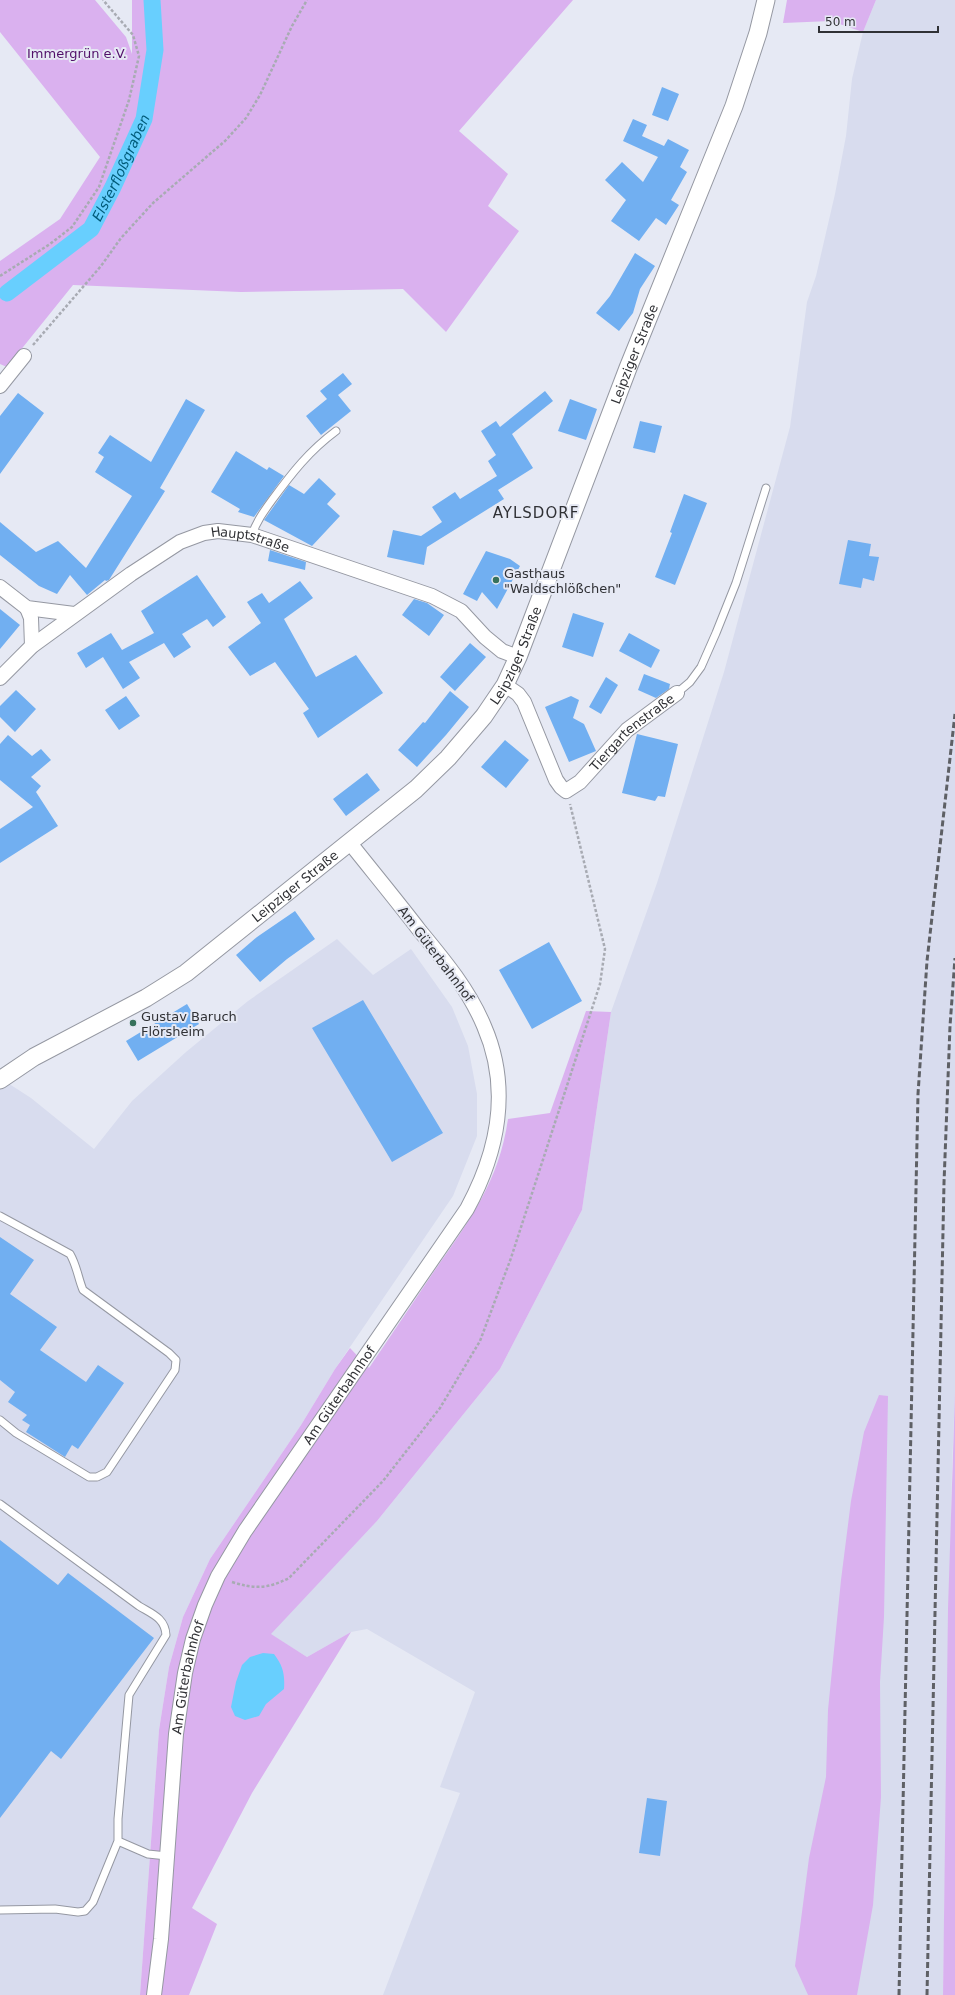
<svg xmlns="http://www.w3.org/2000/svg" width="955" height="1995" viewBox="0 0 955 1995" font-family="'DejaVu Sans',sans-serif">
<style>
.built{fill:#d8dcee}
.green{fill:#dab1ef}
.water{fill:#68cffe}
.lines{fill:none;stroke-linecap:round;stroke-linejoin:round}
.canal{stroke:#68cffe;stroke-width:17}
.building{fill:#71aff1}
.service-casing{stroke:#9598a2;stroke-width:9}
.minor-casing{stroke:#9598a2;stroke-width:16}
.tertiary-casing{stroke:#9598a2;stroke-width:19}
.path{stroke:#a8abb3;stroke-width:2.5;stroke-dasharray:3 2;stroke-linecap:butt}
.service{stroke:#fff;stroke-width:7}
.minor{stroke:#fff;stroke-width:14}
.tertiary{stroke:#fff;stroke-width:17}
.rail{stroke:#5e6065;stroke-width:3;stroke-dasharray:6 3;stroke-linecap:butt}
.poi-dot{fill:#37725c;stroke:#e6e9f4;stroke-width:1.5}
.labels{text-anchor:middle;dominant-baseline:central;stroke-width:4;stroke-linejoin:round;paint-order:stroke}
.park-label{font-size:13px;fill:#511069;stroke:#e6e9f4}
.street-label{font-size:13px;fill:#303135;stroke:#e6e9f4}
.poi-label{font-size:13px;fill:#303135;stroke:#e6e9f4;text-anchor:start}
.water-label{font-size:14px;font-style:italic;fill:#005b79;stroke:#e6e9f4}
.quarter-label{font-size:15px;letter-spacing:1px;fill:#303135;stroke:#e6e9f4}
</style>
<rect width="100%" height="100%" fill="#e6e9f4"/>
<path class="built" d="M876,0h79v1392l-3,75 -9,528h-560l77,-202 -20,-6 35,-95 -108,-63 -16,3 -44,25 -37,-23 107,-113 123,-152 82,-159 29,-198 46,-129 67,-211 66,-245 17,-125 9,-26 19,-82 11,-58 6,-57 11,-47z
M337,939l36,36 38,-26 41,58 16,39 9,48v42l-24,60 -118,173 -34,56 -91,134 -27,58 -14,50 -10,63 -19,265h-140v-917l31,20 63,51 38,-48 54,-49 62,-51z"/>
<path class="green" d="M0,0h95l31,37 6,17v-54h441l-114,131 49,43 -20,32 31,25 -73,101 -43,-43 -162,3 -168,-7 -66,82 -7,-3v-103l60,-42 40,-62 -100,-125z
M787,0h89l-13,32 -32,-11 -48,2z
M586,1011l25,1 -29,198 -82,159 -123,152 -106,113 36,23 44,-25 -99,161 -60,115 25,16 -28,71h-49l19,-265 10,-63 14,-50 27,-58 91,-134 34,-56 15,-21 19,20c22,-33 44,-65 66,-98 35,-50 64,-89 73,-151l42,-6z
M955,1392v603h-12l5,-386z
M879,1395l9,1 -4,221 -4,65 1,115 -8,108 -16,90h-49l-13,-29 14,-108 17,-81 2,-67 13,-130 10,-79 13,-69z"/>
<path class="water" d="M263,1653l11,1c9,12 11,20 10,35l-18,15 -7,12 -14,4 -10,-4 -4,-9 5,-25 6,-17 8,-8z"/>
<g class="lines">
<path class="canal" id="s1" d="M7,293l84,-64 22,-42 31,-68 11,-69 -3,-50"/>
</g>
<path class="building" d="M662,87l17,7 -11,27 -16,-6z
M633,119l14,6 -5,11 22,10 4,-7 21,11 -9,17 7,5 -16,28 8,5 -13,20 -10,-7 -17,23 -28,-20 15,-21 -21,-20 17,-18 21,20 15,-25 -35,-16z
M635,253l20,13 -15,23 -7,24 -14,18 -23,-18 14,-17z
M343,373l9,11 -14,11 13,16 -30,24 -15,-19 21,-17 -7,-8z
M545,391l8,10 -41,33 21,34 -35,22 6,9 -77,48 -3,18 -37,-8 6,-27 28,6 21,-14 -10,-15 23,-15 5,7 37,-23 -9,-15 8,-6 -15,-24 15,-10 4,6z
M18,393l26,20 -44,61v-58z
M186,399l19,11 -45,78 5,3 -56,89 -3,1 -1,-1 -18,15 -17,-20 -13,19 -18,-8 -39,-31v-33l36,30 22,-11 28,27 46,-72 -37,-24 9,-15 -6,-4 12,-18 41,27z
M570,399l27,10 -11,31 -28,-9z
M640,421l22,5 -7,27 -22,-5z
M236,451l31,19 2,-3 15,9 -30,41 -16,-5 2,-3 -29,-17z
M319,478l17,16 -9,10 13,12 -28,30 -48,-26 25,-35 15,9z
M684,494l23,9 -32,82 -20,-8 17,-44 -2,-1z
M848,540l23,4 -2,12 10,1 -5,24 -11,-3 -2,10 -22,-4z
M270,550l36,12 -1,8 -37,-9z
M486,551l24,8 10,7 -23,43 -15,-17 -5,9 -14,-7z
M197,575l29,42 -13,10 -6,-8 -25,15 9,13 -17,11 -10,-15 -35,19 11,16 -17,11 -20,-32 -17,11 -9,-15 34,-20 11,17 32,-17 -13,-22z
M300,581l13,17 -29,21 32,58 40,-22 27,38 -65,45 -15,-25 6,-4 -34,-47 -25,14 -22,-29 33,-24 -14,-21 15,-9 7,10z
M414,599l13,4 17,12 -15,21 -27,-21z
M0,609l20,16 -20,24z
M573,613l31,10 -11,34 -31,-10z
M629,633l31,17 -9,18 -32,-17z
M470,643l16,14 -31,34 -15,-14z
M644,674l26,10 -1,5 -13,9 -18,-8z
M606,677l12,8 -17,29 -12,-7z
M16,690l20,19 -21,23 -15,-15v-11z
M450,691l19,16 -23,28 -29,32 -19,-17 25,-28 2,1z
M126,696l14,20 -21,14 -14,-20z
M571,696l8,4 -6,18 11,6 12,27 -27,11 -24,-55z
M637,734l41,10 -13,53 -7,-1 -3,5 -33,-8z
M8,735l24,21 9,-7 10,11 -20,17 10,9 -5,6 22,34 -58,37v-34l33,-22 -33,-27v-36z
M505,740l24,20 -23,28 -25,-21z
M367,773l13,17 -34,26 -13,-17z
M295,911l20,28 -28,20 -27,23 -24,-27 21,-18z
M549,942l33,59 -50,28 -33,-59z
M363,1000l80,133 -51,29 -80,-134z
M187,1004l12,20 -61,37 -12,-20z
M0,1237l34,23 -24,34 47,33 -17,23 46,32 12,-17 26,18 -46,66 -6,-4 -7,12 -39,-25 4,-7 -8,-5 5,-5 -19,-13 7,-10 -15,-12z
M0,1540l58,45 10,-12 86,65 -93,121 -10,-8 -51,67z
M647,1798l20,3 -7,55 -21,-3z"/>
<g class="lines">
<defs>
<path id="service" d="M252,535c4,-13 12,-24 20,-35 20,-27 37,-49 64,-69
M677,693l13,-11 11,-15 15,-34 20,-50 30,-95
M0,1216l70,38c7,12 8,24 13,36l86,63 7,7 -1,10 -68,102 -10,5h-8l-73,-44 -16,-13
M0,1504l139,102c13,8 26,12 27,29l-37,60 -11,124v22l-25,61 -8,9 -7,1 -23,-3 -55,1
M118,1841l30,13 19,2"/>
<g id="minor">
<path d="M0,386l24,-30"/>
<path d="M0,587l27,21 47,6"/>
<path d="M27,608l4,10 1,28"/>
<path id="s2" d="M0,678l32,-32 99,-72 49,-32 24,-9 14,-2 34,4 180,61 29,15 24,26 17,14 16,6"/>
<path id="s3" d="M505,685l13,9 6,8 32,78 5,7 5,4 14,-9 47,-52 50,-37"/>
<path id="s4" d="M154,1995l7,-56 15,-205 9,-61 8,-34 12,-34 13,-29 27,-45 222,-322c31,-57 44,-121 17,-183 -15,-36 -40,-66 -64,-95 -23,-30 -47,-59 -70,-88"/>
</g>
<g id="tertiary">
<path id="s5" d="M0,1080l34,-23 112,-59 40,-25 230,-184 32,-31 36,-42 21,-31 13,-28 110,-289 106,-262 24,-73 8,-33"/>
</g>
</defs>
<use href="#service" class="service-casing"/>
<use href="#minor" class="minor-casing"/>
<use href="#tertiary" class="tertiary-casing"/>
<path class="path" d="M0,276l50,-32 22,-17 27,-40 30,-87 10,-44 -6,-21 -30,-35
M33,345l68,-79 20,-28 32,-35 72,-62 21,-23 14,-23 32,-69 15,-26
M232,1582c22,7 36,7 57,-4l94,-97 57,-73 40,-67 31,-83 89,-274 5,-35 -35,-145"/>
<use href="#service" class="service"/>
<use href="#minor" class="minor"/>
<use href="#tertiary" class="tertiary"/>
<path class="rail" d="M899,1995l19,-901 9,-133 28,-247
M927,1995l17,-812 6,-157 5,-68"/>
</g>
<g class="poi-dot">
<circle cx="496" cy="580" r="4"/>
<circle cx="133" cy="1023" r="4"/>
</g>
<g class="labels">
<g class="park-label">
<text x="77" y="53">Immergrün e.V.</text>
</g>
<g class="street-label">
<text stroke="none"><textPath href="#s5" startOffset="1002">Leipziger Straße</textPath></text>
<text stroke="none"><textPath href="#s2" startOffset="299">Hauptstraße</textPath></text>
<text stroke="none"><textPath href="#s5" startOffset="678">Leipziger Straße</textPath></text>
<text stroke="none"><textPath href="#s3" startOffset="214">Tiergartenstraße</textPath></text>
<text stroke="none"><textPath href="#s5" startOffset="354">Leipziger Straße</textPath></text>
<text transform="translate(436 954) rotate(53)">Am Güterbahnhof</text>
<text stroke="none"><textPath href="#s4" startOffset="644">Am Güterbahnhof</textPath></text>
<text stroke="none"><textPath href="#s4" startOffset="320">Am Güterbahnhof</textPath></text>
</g>
<g class="poi-label">
<text x="504" y="573">Gasthaus<tspan x="504" dy="15">"Waldschlößchen"</tspan></text>
<text x="141" y="1016">Gustav Baruch<tspan x="141" dy="15">Flörsheim</tspan></text>
</g>
<g class="water-label">
<text stroke="none"><textPath href="#s1" startOffset="174">Elsterfloßgraben</textPath></text>
</g>
<g class="quarter-label">
<text x="536" y="513">AYLSDORF</text>
</g>
</g>
<path d="M819 26v6h119v-6" fill="none" stroke="#303135" stroke-width="2"/>
<text x="825" y="26" font-size="12" fill="#303135" stroke="#e6e9f4" stroke-width="3" paint-order="stroke">50 m</text>
</svg>
